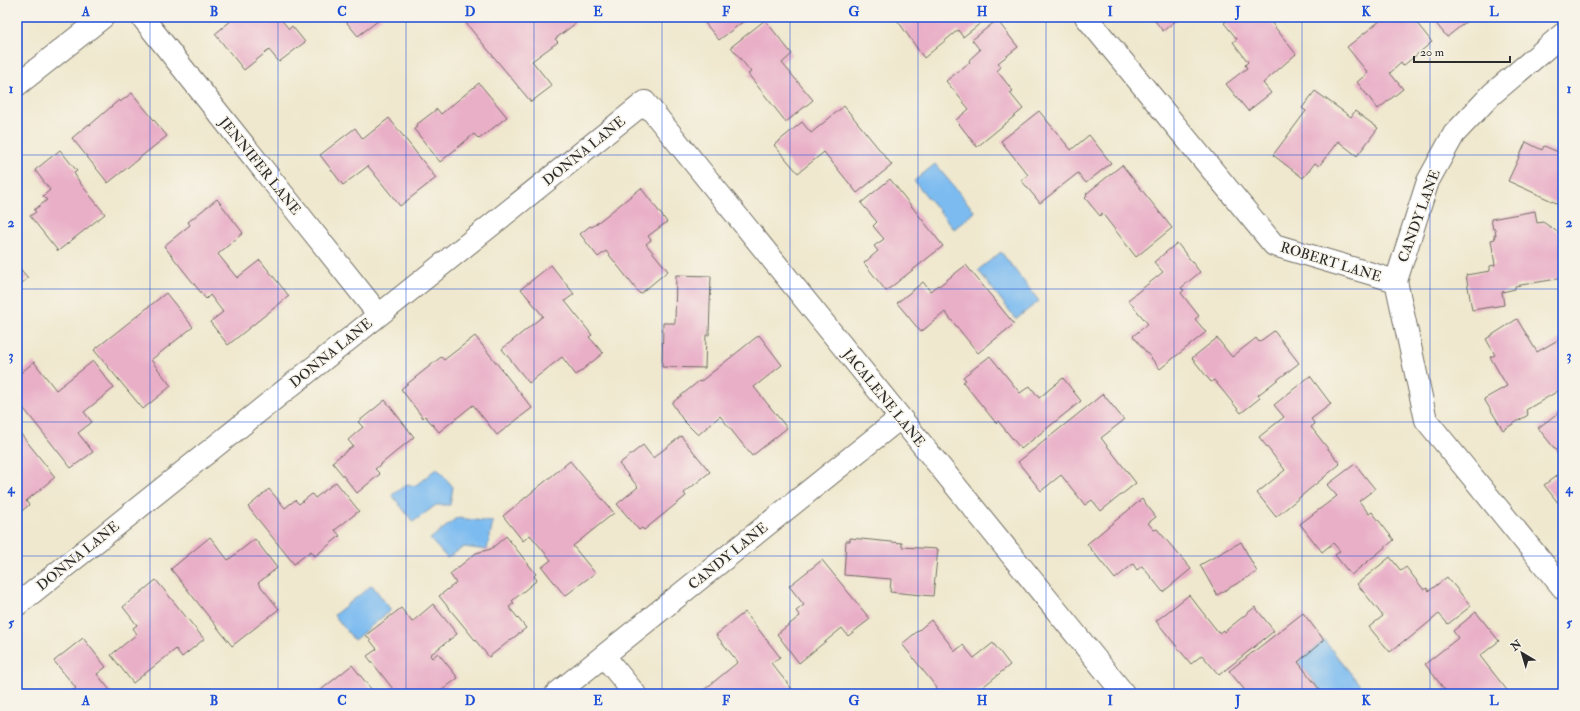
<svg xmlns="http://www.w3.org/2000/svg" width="1580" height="711" viewBox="0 0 1580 711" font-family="'IM FELL Double Pica',serif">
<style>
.water{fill:#7cbbf0;stroke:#54738e}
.building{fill:#e9afc7}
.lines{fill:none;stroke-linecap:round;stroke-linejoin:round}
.minor-casing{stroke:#706d64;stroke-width:24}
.minor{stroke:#fff;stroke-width:22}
.grid{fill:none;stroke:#1d4ed8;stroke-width:1;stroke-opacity:0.55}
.labels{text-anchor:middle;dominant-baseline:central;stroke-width:3;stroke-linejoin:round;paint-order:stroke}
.street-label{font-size:14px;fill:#2b2b2b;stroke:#f7f3e8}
.neatline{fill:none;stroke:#1d4ed8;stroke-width:1.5}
.grid-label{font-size:13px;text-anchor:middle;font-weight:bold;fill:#1d4ed8}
</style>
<rect width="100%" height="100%" fill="#f7f3e8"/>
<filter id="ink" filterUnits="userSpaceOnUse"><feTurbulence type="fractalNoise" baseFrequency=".025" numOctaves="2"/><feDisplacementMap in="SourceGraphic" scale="8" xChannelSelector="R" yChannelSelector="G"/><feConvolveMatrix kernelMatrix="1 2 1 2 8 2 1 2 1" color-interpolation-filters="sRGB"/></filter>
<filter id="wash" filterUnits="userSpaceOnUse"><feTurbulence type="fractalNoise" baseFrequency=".012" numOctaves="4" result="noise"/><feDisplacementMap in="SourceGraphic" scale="16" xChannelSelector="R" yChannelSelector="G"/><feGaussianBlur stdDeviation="0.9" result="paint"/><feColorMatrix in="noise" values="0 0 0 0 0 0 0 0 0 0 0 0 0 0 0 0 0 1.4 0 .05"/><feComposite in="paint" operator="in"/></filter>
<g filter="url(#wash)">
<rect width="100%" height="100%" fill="#efe8ce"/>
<path class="water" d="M935,164l40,48 -21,17 -40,-48z
M1001,252l38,49 -23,18 -38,-49z
M437,468l16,19 -3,18h-14l-23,17 -21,-27 15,-11 8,2z
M457,518l36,4 -6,28 -23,-3 -17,11 -17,-19z
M372,585l19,25 -37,30 -20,-25z
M1324,640l36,45 -11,9h-25l-26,-32z"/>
<g id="blocks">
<path class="building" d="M231,17h48l10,12 3,-3 13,16 -26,20 -10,-12 -25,20 -29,-36 18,-15z
M342,17h41l-25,19z
M472,17h99l5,6 -21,16 3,3 -26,19 20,25 -21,16 -66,-80z
M700,17h49l-30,23z
M895,17h91l1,1 -24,19 -5,-7 -34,28z
M1152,17h28l-17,14z
M1231,17h36l29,37 -33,29 8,10 -23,18 -22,-27 21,-16 -2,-3 3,-3 -15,-20 4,-3 -13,-16z
M1378,17h34l20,25 -29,24 -2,-3 -11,10 13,16 -25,20 -21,-27 11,-9 -21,-26 34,-27z
M1431,17h41l-25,20z
M765,20l27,34 -10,9 31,37 -27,22 -38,-48 3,-2 -20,-25z
M997,20l21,27 -20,16 3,4 -4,4 16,20 -3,2 13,16 -46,38 -21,-27 13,-11 -23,-28 24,-19 -1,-2 11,-10 -8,-10z
M479,83l28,34 -28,22 -5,-5 -34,28 -26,-33 3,-2 -1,-2 21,-16 4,5z
M1315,91l36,26 4,-6 23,17 -21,28 -19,-15 -19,25 -4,-3 -12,15 -30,-23 33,-44 -4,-3z
M132,93l35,43 -59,47 -36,-45 17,-14 1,1 29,-25 1,2z
M844,106l48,59 -35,28 -33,-41 -26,21 -24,-28 28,-23 9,11z
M1039,111l32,39 18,-15 22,28 -25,20 -8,-10 -38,30 -19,-23 7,-5 -27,-34z
M389,118l47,60 -36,28 -32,-40 -25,19 -23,-30 35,-27 8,11z
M1526,142l16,8 2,-4 19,8v52l-55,-25z
M60,150l17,21 -3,2 6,10 25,31 -47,37 -28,-35 6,-4 -2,-2 13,-10 -4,-4 7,-6 -15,-20z
M1122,165l50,63 -36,29 -34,-44 -2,3 -15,-18 2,-2 -1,-2z
M890,179l53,67 -57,45 -22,-28 14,-12 -4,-5 10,-7 -11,-13 4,-4 -16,-19z
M641,188l26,34 -19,14 3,4 -5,4 22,27 -28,23 -34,-43 -8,6 -18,-23 10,-8 2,1z
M217,199l26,34 -25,21 19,24 23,-18 29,36 -61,49 -18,-23 13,-10 -13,-17 -4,4 -42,-53 26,-21 -2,-3z
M1535,211l2,12 6,-1 19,13 1,43 -48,8v3l-13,3 2,13 -32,5 -6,-35 24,-4v-5l5,-1 -4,-25 4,-1 -1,-4h2l-1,-6h-2l-2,-10z
M1177,243l23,29 -19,16 3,2 -3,3 18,23 -4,3 11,13 -46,37 -27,-33 15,-12 -20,-24 35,-28 -9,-10z
M17,265l11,13 -11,9z
M551,265l23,29 -9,7 27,34 -3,2 14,16 -27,22 -14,-18 -33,26 -27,-34 41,-33 -22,-27z
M966,265l48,59 -36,29 -33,-41 -24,20 -24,-29 26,-21 7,9 8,-6 1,1z
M676,275l35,1 -2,59h-3l-1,33 -43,-1 1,-44h12z
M166,293l27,34 -42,33 20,26 -28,23 -49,-59z
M1517,319l20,33 26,-15v51l-37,22 2,5 -25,15 -19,-31 23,-13 -17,-29 5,-2 -9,-16z
M1274,331l25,32 -41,32 2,3 -19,15 -27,-33 -3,2 -19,-24 25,-20 15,19 24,-19 3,4z
M759,335l23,30 -28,22 33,41 -35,28 -32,-40 -22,19 -15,-15 -11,-17 27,-22 1,1z
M475,336l57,72 -35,27 -24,-30 -34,27 -14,-16 -2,2 -22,-29 40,-32 3,3z
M990,356l30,37 10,-7 9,12 24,-20 18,23 -60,48 -23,-28 -2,2 -33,-41 3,-2 -3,-3z
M93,361l21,27 -30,24 8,10 -14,11 15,19 -22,16 -54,-68v-24l17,-14 22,28z
M1310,376l21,28 -20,15 4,5 -4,3 29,37 -64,53 -19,-24 28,-23 -26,-33 25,-20 -10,-12z
M1103,394l21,26 -23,18 35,45 -35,28 -9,-11 -7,5 -24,-30 -20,16 -23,-29z
M385,400l29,37 -39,32 5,5 -23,19 -25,-31 21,-16 -5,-6 15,-13 -5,-5z
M1563,409v50l-25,-31z
M17,429l38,48 -29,24 3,4 -12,10z
M681,436l29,36 -26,21 2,3 -42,34 -2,-2 -3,2 -22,-26 21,-17 -19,-23 24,-19 10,13z
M570,461l44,52 -41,33 22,27 -30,23 -23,-29 9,-7 -21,-25 -7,6 -20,-25z
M1355,464l20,25 -16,12 10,13 3,-2 22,28 -43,35 -16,-20 5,-4 -7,-8 -11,9 -22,-28 37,-28 -10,-11z
M1563,471v38l-19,-24z
M336,482l23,29 -24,19 5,6 -25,20 -4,-5 -17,13 -46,-57 21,-18 16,19 10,-8 4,4 13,-10 3,4z
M1142,499l14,18 -8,6 6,7 3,-1 34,40 -28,23 -21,-26 -5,4 -4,-6 -18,15 -28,-35z
M506,536l30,38 -2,2 3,4 -25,21 2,2 -5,4 17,21 -37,29 -50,-61 17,-13 -6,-9 26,-21 15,-4z
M210,537l18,23 27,-21 22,29 -19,15 21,26 -47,37 -61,-77z
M850,538l52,5v4l36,2 -5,47 -43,-4 1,-13 -47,-4 2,-34h4z
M1241,542l16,30 -40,23 -17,-30z
M1390,557l11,14 5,-4 18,23 3,-2 2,3 18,-14 24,29 -23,18 -9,-10 -33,27 -1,-1 -15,12 -21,-25 14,-11 -26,-32z
M822,560l48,59 -22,17 -6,-8 -43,35 -22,-29 23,-18 -4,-5 8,-6 -15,-19z
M156,580l48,59 -22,18 -6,-8 -43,34 -22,-28 26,-21 -4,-6 4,-3 -14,-18z
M1189,595l30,38 4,-3 1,2 31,-25 19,24 -55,44 -17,-20 -11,9 -35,-43z
M433,604l24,30 -27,21 2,3 6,-5 20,25 -21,16h-40l-30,-38 10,-7 -11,-14 35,-27 11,14z
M745,612l35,45 -9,6 25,31h-97l39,-32 -22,-27z
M1476,612l23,29 -19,15 30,38h-50l-1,-2 -11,2 -23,-30 33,-26 -5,-7z
M1303,613l21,27 -26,22 25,32h-75l-19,-23z
M931,620l24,31 8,-6 11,13 19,-15 17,22 -36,29h-35l-4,-5 2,-1 -35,-44z
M83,638l23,29 -9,7 16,20h-44l7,-6 -22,-27z
M352,665l23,29h-59z"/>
</g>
</g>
<g filter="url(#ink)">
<use href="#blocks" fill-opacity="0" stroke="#706d64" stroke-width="1"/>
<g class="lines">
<defs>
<path id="minor" d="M142,17l237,298
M1086,17l188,228 122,36 30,139 137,168
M17,85l86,-68
M1396,281l32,-100 26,-47 38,-40 71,-60
M17,605l628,-503 479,592
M604,656l31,38
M556,694l344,-276"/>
</defs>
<use href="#minor" class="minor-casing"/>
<use href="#minor" class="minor"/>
</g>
</g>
<path class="grid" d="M150,17v677M278,17v677M406,17v677M534,17v677M662,17v677M790,17v677M918,17v677M1046,17v677M1174,17v677M1302,17v677M1430,17v677M17,155h1546M17,289h1546M17,422h1546M17,556h1546"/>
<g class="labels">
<g class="street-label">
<text transform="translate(584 151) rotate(-39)">DONNA LANE</text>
<text transform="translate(260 166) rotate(51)">JENNIFER LANE</text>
<text transform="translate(1419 216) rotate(-70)">CANDY LANE</text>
<text transform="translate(1331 262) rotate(17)">ROBERT LANE</text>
<text transform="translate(331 353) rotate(-39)">DONNA LANE</text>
<text transform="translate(884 398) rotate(51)">JACALENE LANE</text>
<text transform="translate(78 556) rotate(-39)">DONNA LANE</text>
<text transform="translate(728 556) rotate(-39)">CANDY LANE</text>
</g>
</g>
<rect width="1580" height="711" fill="none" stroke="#f7f3e8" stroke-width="44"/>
<g transform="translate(1522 653) rotate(322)" stroke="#f7f3e8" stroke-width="3" paint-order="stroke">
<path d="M0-3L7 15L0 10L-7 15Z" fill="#2b2b2b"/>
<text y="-6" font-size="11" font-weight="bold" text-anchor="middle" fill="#2b2b2b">N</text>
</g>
<path d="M1414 56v6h96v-6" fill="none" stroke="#2b2b2b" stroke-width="2"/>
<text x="1420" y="56" font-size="12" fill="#2b2b2b" stroke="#f7f3e8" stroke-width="3" paint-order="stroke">20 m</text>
<rect x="22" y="22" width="1536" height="667" class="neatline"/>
<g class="grid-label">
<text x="86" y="16">A</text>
<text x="214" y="16">B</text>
<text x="342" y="16">C</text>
<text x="470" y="16">D</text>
<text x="598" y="16">E</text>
<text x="726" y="16">F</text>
<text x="854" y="16">G</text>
<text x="982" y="16">H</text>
<text x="1110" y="16">I</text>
<text x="1238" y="16">J</text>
<text x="1366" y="16">K</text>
<text x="1494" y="16">L</text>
<text x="11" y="93">1</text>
<text x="1569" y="93">1</text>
<text x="11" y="227">2</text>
<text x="1569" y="227">2</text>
<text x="11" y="360">3</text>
<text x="1569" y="360">3</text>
<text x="11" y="493">4</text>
<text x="1569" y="493">4</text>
<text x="11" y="627">5</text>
<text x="1569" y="627">5</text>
<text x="86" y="705">A</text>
<text x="214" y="705">B</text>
<text x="342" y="705">C</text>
<text x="470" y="705">D</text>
<text x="598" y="705">E</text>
<text x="726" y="705">F</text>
<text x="854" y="705">G</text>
<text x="982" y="705">H</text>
<text x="1110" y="705">I</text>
<text x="1238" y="705">J</text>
<text x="1366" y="705">K</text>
<text x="1494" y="705">L</text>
</g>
</svg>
